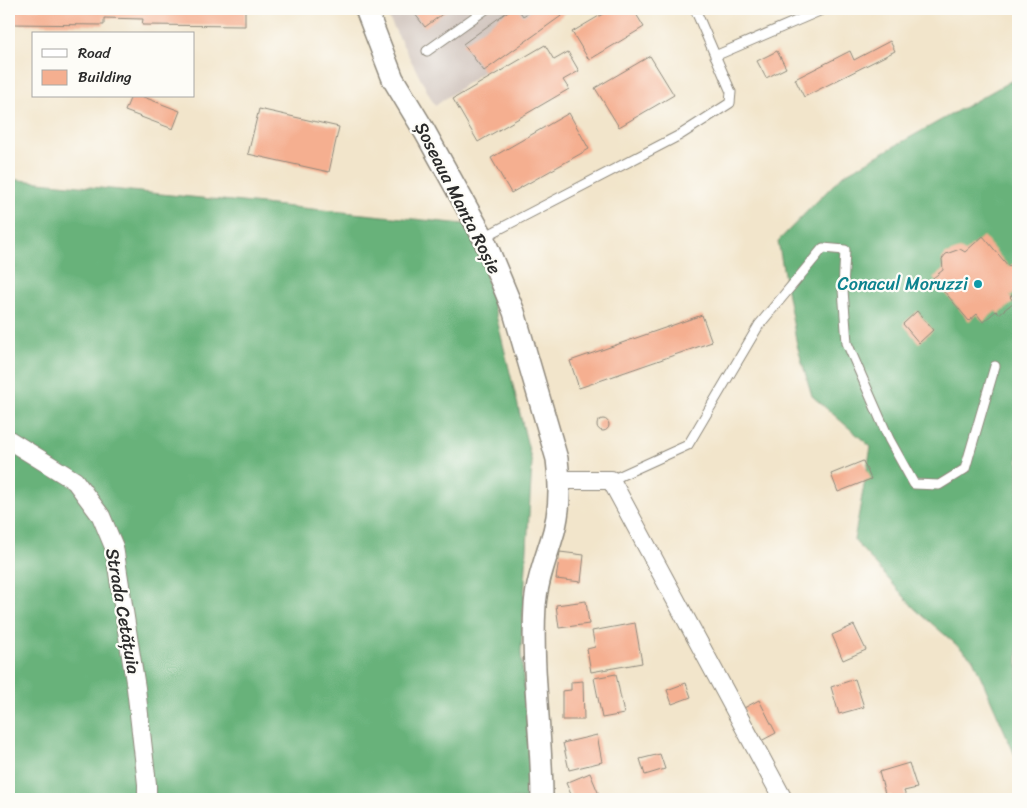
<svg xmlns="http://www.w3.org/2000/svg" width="1027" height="808" viewBox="0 0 1027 808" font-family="Sriracha,sans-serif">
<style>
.industrial{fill:#cec1ba}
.forest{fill:#68b27a;stroke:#4a6e52}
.building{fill:#f5af90}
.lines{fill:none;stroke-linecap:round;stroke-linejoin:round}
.service-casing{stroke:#8e887b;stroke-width:11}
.minor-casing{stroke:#8e887b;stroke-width:20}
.tertiary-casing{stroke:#8e887b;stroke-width:24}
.service{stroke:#fff;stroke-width:9}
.minor{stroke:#fff;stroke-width:18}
.tertiary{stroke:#fff;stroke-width:21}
.culture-dot{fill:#0f9aa8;stroke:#fdfcf7;stroke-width:2}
.labels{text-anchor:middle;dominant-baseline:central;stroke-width:4.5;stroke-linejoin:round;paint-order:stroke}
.street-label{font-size:18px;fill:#2b2b2b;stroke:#fdfcf7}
.culture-label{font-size:18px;fill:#0d838f;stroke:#fdfcf7;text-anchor:end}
</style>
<rect width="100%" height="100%" fill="#fdfcf7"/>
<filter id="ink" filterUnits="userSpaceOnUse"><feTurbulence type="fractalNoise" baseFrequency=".02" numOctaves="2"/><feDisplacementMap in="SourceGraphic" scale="10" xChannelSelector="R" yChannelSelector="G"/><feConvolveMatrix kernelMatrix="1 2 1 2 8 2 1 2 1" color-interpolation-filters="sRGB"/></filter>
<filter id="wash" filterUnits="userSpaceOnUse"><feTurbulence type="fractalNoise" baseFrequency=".0096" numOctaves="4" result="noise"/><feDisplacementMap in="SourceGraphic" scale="20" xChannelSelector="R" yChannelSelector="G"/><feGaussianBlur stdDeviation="1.12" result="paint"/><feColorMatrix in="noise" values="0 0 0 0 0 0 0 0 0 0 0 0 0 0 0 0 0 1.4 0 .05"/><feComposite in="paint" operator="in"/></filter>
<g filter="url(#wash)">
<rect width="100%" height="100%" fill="#f2e5cb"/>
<path class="industrial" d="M384,9h187l-136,97z"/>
<path class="forest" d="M1018,77v685l-45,-103 -58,-50 -61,-69 17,-93 -59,-51 -15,-51 -19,-104 65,-66z
M9,179l465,46 58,238 -11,189 13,147h-525z"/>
<g id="blocks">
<path class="building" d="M9,9h236v17l-103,-1 1,-6 -39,-1v7l-95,-1z
M411,9h38l-24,18z
M511,9h7l5,7 11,-7h37l-87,62 -21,-27z
M611,9h22l11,18 -55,33 -17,-28z
M890,41l5,10 -91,46 -9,-18 55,-28 4,9z
M545,45l9,15 14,-8 11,19 -16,9 6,9 -91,53 -25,-43z
M777,51l9,17 -20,10 -9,-17z
M650,56l24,39 -55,32 -24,-39z
M131,96h10l39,15 -7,18 -48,-18z
M259,109l80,18 -10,45 -81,-18z
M569,113l20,36 -78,44 -20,-35z
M983,236l26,31 9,-7v30l-8,7 4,5 -15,12 -3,-3 -13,11 -6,-8 -8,7 -36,-43 10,-8 -1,-11 4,-5 14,-5 5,3z
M917,311l16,19 -14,13 -16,-19z
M702,315l10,27 -133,46 -9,-27z
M597 425a6 6 0 1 1 12 0a6 6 0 1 1-12 0Z
M863,461l8,18 -33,13 -7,-18z
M560,552l24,3 -3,27 -25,-3z
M586,601l3,23 -30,4 -3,-23z
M635,623l7,40 -51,9 -4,-23 8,-2 -3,-16z
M854,625l12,25 -23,10 -11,-25z
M616,674l8,40 -22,4 -8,-40z
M855,679l9,28 -25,7 -8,-27z
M583,681l1,39h-22v-29l9,-1v-8z
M686,683l5,14 -19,7 -5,-14z
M759,700l17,33 -15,8 -17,-33z
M597,735l5,27 -33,8 -6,-27z
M660,754l5,15 -20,6 -5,-16z
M909,763l8,25 -13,3 3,8h-15l-1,-4 -5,2 -7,-25z
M590,773l10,24 -27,2 -7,-16z"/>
</g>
</g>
<g filter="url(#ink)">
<use href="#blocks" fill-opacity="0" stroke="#8e887b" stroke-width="1"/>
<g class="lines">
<defs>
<path id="service" d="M427,51l59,-42
M715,56l109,-47
M484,237l196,-102 50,-32 1,-11 -36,-83
M611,480l77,-35 71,-120 64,-77 22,2 -2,40 4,53 42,96 25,45 25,1 26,-16 30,-103"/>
<path id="minor" d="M9,440l66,41 26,35 13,31 22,141 11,96v15
M560,480h51l172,319"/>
<path id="tertiary" d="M366,9l27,70 32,53 58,105 31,75 43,147c3,23 3,50 -3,72 -7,25 -17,48 -19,74 -4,65 7,129 7,194"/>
</defs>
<use href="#service" class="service-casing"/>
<use href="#minor" class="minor-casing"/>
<use href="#tertiary" class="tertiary-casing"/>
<use href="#service" class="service"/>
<use href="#minor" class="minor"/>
<use href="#tertiary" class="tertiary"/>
</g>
</g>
<circle class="culture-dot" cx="978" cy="284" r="5"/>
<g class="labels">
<g class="street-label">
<text transform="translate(458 198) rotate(63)">Șoseaua Manta Roșie</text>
<text transform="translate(123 611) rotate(80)">Strada Cetățuia</text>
</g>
<g class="culture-label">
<text x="968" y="284">Conacul Moruzzi</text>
</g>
</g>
<rect width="1027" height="808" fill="none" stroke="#fdfcf7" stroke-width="30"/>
<rect x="32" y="32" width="162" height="65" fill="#fdfcf7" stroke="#a9a8a5"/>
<rect x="42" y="49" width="25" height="8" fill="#ffffff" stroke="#a9a8a5"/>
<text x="78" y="58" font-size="15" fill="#2b2b2b">Road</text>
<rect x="42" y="70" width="25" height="15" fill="#f5af90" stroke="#a9a8a5"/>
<text x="78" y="82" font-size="15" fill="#2b2b2b">Building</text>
</svg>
